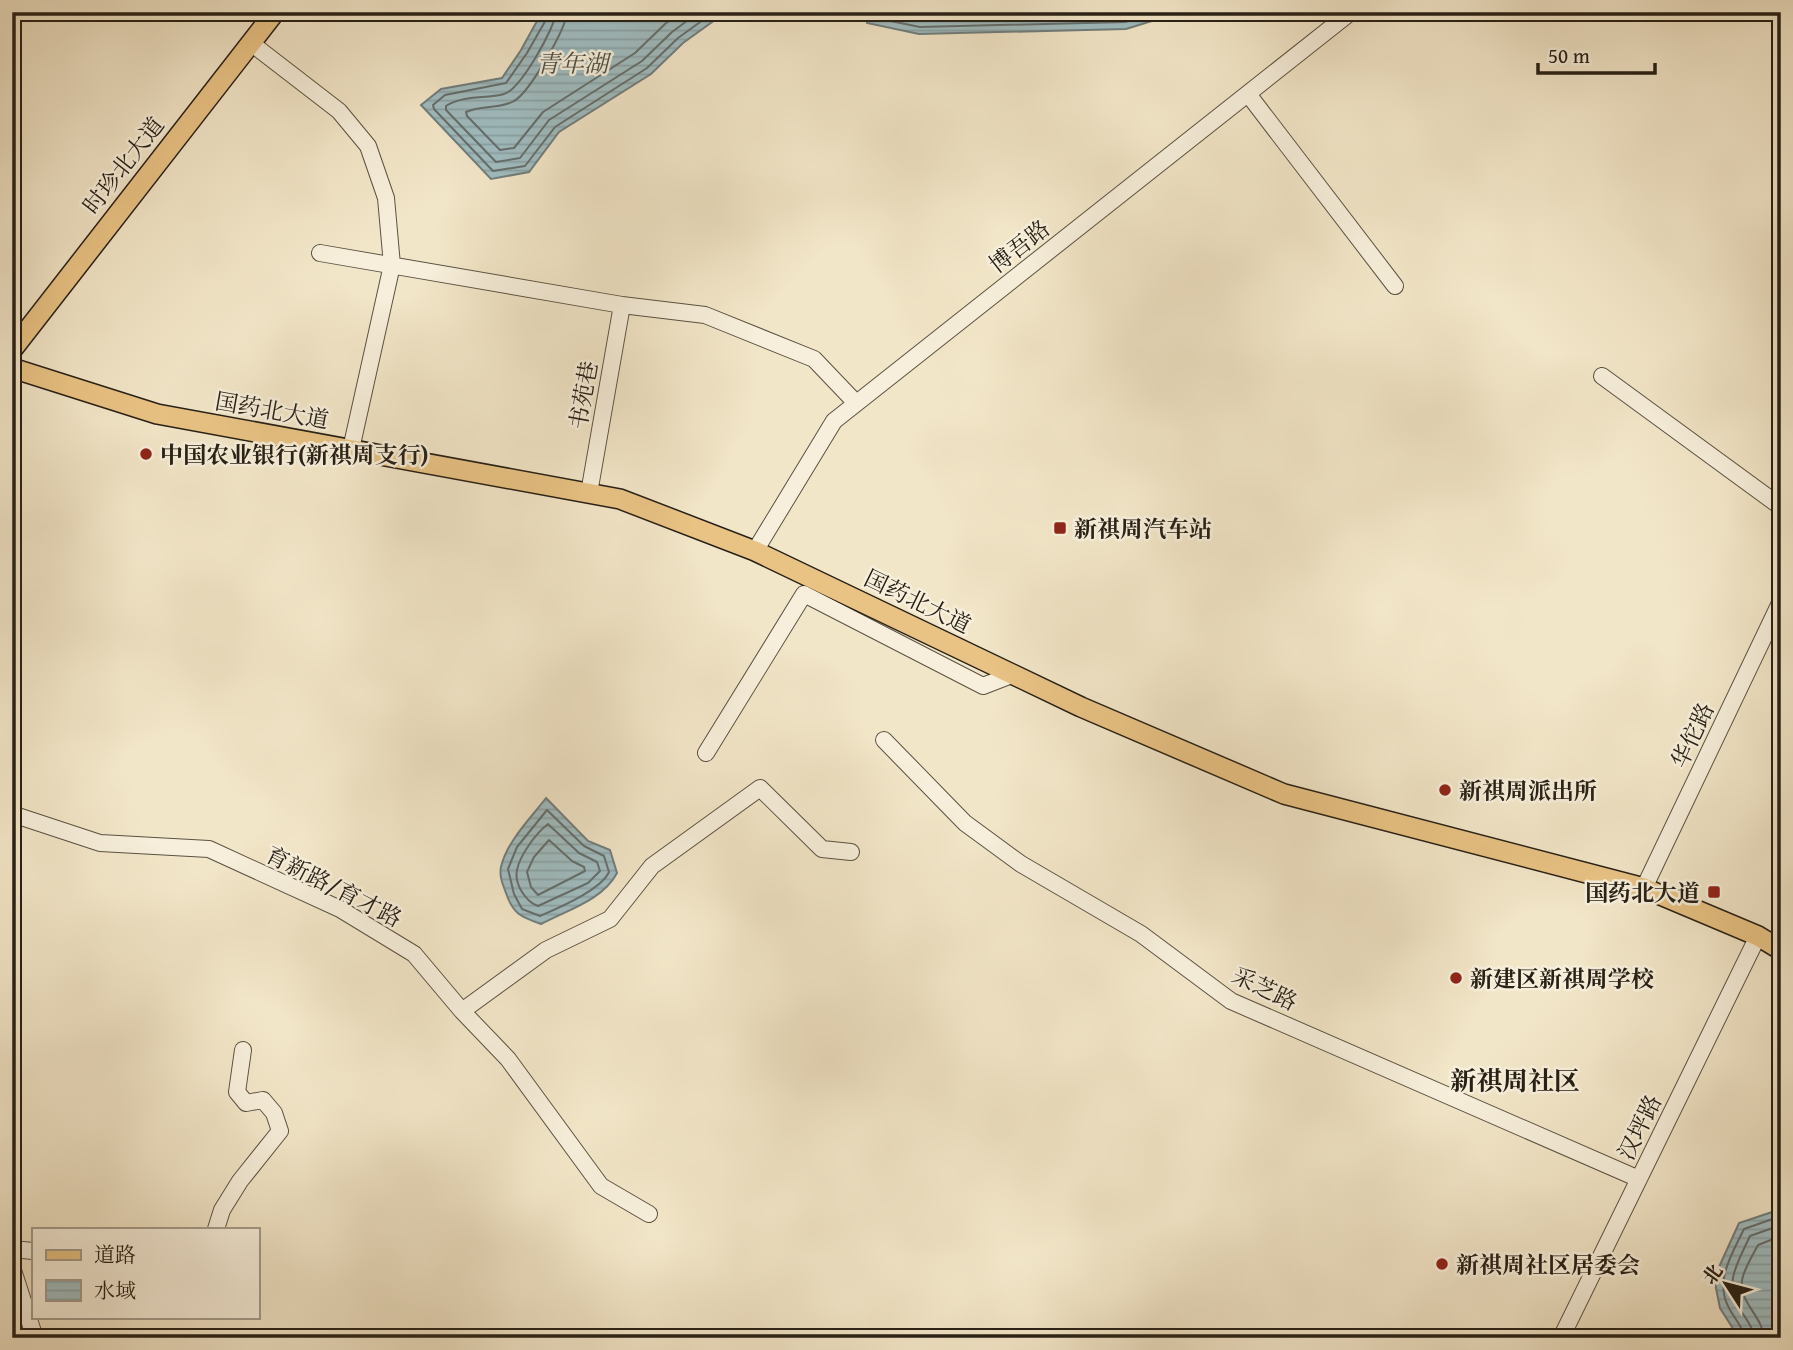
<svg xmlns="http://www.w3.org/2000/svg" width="1793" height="1350" viewBox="0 0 1793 1350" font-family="'Gentium Book Plus','Noto Serif SC',serif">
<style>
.water{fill:url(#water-rules);stroke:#707e7d;stroke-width:2}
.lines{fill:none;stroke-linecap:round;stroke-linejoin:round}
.shore{stroke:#646e6c;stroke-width:2}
.minor-casing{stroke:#5a5242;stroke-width:18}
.major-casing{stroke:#272016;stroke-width:22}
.minor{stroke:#f7efdb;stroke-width:16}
.major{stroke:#e9c384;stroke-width:19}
.poi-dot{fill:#8f2418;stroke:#f7efdb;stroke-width:2.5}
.labels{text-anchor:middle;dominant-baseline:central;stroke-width:5;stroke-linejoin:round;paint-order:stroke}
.street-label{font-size:23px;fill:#272016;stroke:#f7efdb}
.poi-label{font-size:23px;font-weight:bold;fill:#272016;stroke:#f7efdb;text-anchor:start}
.water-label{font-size:24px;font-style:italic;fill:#4b4f49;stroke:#f7efdb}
.quarter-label{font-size:26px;font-weight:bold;fill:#272016;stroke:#f7efdb}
</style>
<defs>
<pattern id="water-rules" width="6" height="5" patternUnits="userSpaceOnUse" patternTransform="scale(1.75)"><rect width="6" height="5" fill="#a0bdc1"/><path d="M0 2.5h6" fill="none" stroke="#8aa2a5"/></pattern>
</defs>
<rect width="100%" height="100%" fill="#f2e6c8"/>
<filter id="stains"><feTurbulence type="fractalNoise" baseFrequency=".00286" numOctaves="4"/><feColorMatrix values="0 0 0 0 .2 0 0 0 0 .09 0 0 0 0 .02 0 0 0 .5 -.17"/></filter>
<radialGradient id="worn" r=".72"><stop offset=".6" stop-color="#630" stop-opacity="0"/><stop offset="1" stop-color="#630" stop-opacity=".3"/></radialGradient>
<path class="water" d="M542,12h184l-43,31 -32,31 -92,58 -30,40 -38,7 -70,-74 20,-16 61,-11 19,-28z
M866,12h315l-55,17 -207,5 -52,-11z
M546,798l42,43 22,9 7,23c-14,27 -50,37 -76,51 -20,-7 -28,-10 -35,-31 -3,-8 -7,-17 -5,-26 6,-26 30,-49 45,-69z
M1781,1209v129h-42l-19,-30 -6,-30 25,-55z"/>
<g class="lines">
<path class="shore" d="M547,12v6l-20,35 -21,30 -61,12 -12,10 1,4 59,62 32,-5 30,-39 92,-59 31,-30 36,-26
M556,12c-1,16 -36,78 -52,82 -18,5 -42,1 -58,12v4l50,52 24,-4 29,-38 93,-59 30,-29 27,-20
M567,12c-1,17 -38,81 -53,89 -14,8 -33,4 -48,11l1,4 33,34 14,-2 29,-36 92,-59 30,-29 16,-12
M873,12l3,6 44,9 205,-5 32,-10
M891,12l29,6 206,-6
M547,810l37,36 20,10 5,16c-8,18 -51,36 -69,44l-18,-7 -8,-15 -6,-25 9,-22z
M548,824l31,29 18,9 3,9 -12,12 -50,23c-12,-4 -24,-22 -21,-36 3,-15 19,-37 31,-46z
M549,840l23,21 12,6 1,4 -47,24 -7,-8 -4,-15 7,-15z
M1745,1338c-2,-11 -11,-20 -16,-30 -15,-27 3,-54 15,-79l37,-13
M1754,1338c-1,-12 -9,-20 -15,-30 -16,-24 0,-48 11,-72l31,-11
M1764,1338c-1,-21 -25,-36 -22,-57 1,-11 11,-26 16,-36l23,-9"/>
<defs>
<path id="minor" d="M251,43l88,68 29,35 18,52 6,67 -41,184
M1248,94l147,192
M320,253l302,52 83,10 109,44 42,44
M1602,376l179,131
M589,493l33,-188
M755,551l79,-130 517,-409
M884,740l81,83 56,41 120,70 90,67 408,178
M706,753l98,-159 179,92 31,-12
M12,814l88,29 109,6 131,60 74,45 48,57 46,48 93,127 48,28
M1644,888l137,-287
M462,1011l84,-61 64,-31 42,-53 108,-78 62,61 29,3
M216,1229l6,-19 18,-29 40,-50 -6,-18 -11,-13 -17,3 -9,-11 6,-42
M12,1249l21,2
M12,1267l23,71
M1561,1338l197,-402"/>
<path id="major" d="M12,350l263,-338
M12,368l145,46 463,85 135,52 326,156 203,87 360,94 114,48 23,14"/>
</defs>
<use href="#minor" class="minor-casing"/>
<use href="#major" class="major-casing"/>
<use href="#minor" class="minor"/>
<use href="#major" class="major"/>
</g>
<g class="poi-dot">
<circle cx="146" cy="454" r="7"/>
<rect x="1053" y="521" width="14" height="14" rx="3.5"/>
<circle cx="1445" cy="790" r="7"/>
<rect x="1707" y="885" width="14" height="14" rx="3.5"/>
<circle cx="1456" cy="978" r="7"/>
<circle cx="1442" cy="1264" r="7"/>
</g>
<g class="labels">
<g class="street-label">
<text transform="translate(123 165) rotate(-52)">时珍北大道</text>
<text transform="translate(1019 246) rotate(-38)">博吾路</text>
<text transform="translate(583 395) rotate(-80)">书苑巷</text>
<text transform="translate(272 410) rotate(10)">国药北大道</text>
<text transform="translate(918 601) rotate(26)">国药北大道</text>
<text transform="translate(1692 735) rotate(-65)">华佗路</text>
<text transform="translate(334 886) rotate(27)">育新路/育才路</text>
<text transform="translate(1265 988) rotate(26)">采芝路</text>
<text transform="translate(1639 1127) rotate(-64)">汉坪路</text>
</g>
<g class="poi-label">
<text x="160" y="454">中国农业银行(新祺周支行)</text>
<text x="1074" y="528">新祺周汽车站</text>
<text x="1459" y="790">新祺周派出所</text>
<text x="1700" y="892" text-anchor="end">国药北大道</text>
<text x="1470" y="978">新建区新祺周学校</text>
<text x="1456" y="1264">新祺周社区居委会</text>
</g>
<g class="water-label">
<text x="572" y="63">青年湖</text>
</g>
<g class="quarter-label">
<text x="1515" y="1080">新祺周社区</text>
</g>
</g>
<rect width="1793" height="1350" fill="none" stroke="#f2e6c8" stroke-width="42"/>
<rect x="14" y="14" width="1765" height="1322" fill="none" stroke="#272016" stroke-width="3.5"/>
<rect x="21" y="21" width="1751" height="1308" fill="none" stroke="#272016" stroke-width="2"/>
<rect x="32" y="1228" width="228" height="91" fill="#f7efdb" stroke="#a49c8c" stroke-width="2"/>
<rect x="46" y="1250" width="35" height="10" fill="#e9c384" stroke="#a49c8c" stroke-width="2"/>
<text x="94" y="1262" font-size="21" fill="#272016">道路</text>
<rect x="46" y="1280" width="35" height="21" fill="url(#water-rules)" stroke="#a49c8c" stroke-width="2"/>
<text x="94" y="1298" font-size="21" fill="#272016">水域</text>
<g transform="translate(1726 1284) rotate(306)" stroke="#f7efdb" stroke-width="5" paint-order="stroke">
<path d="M0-5L12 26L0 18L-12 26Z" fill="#272016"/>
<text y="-10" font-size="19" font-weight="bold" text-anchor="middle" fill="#272016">北</text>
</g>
<path d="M1538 63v10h117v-10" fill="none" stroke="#272016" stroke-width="3.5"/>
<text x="1548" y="63" font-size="21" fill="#272016" stroke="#f7efdb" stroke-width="5" paint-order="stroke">50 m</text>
<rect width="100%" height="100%" filter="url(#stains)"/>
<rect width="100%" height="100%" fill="url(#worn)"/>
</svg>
